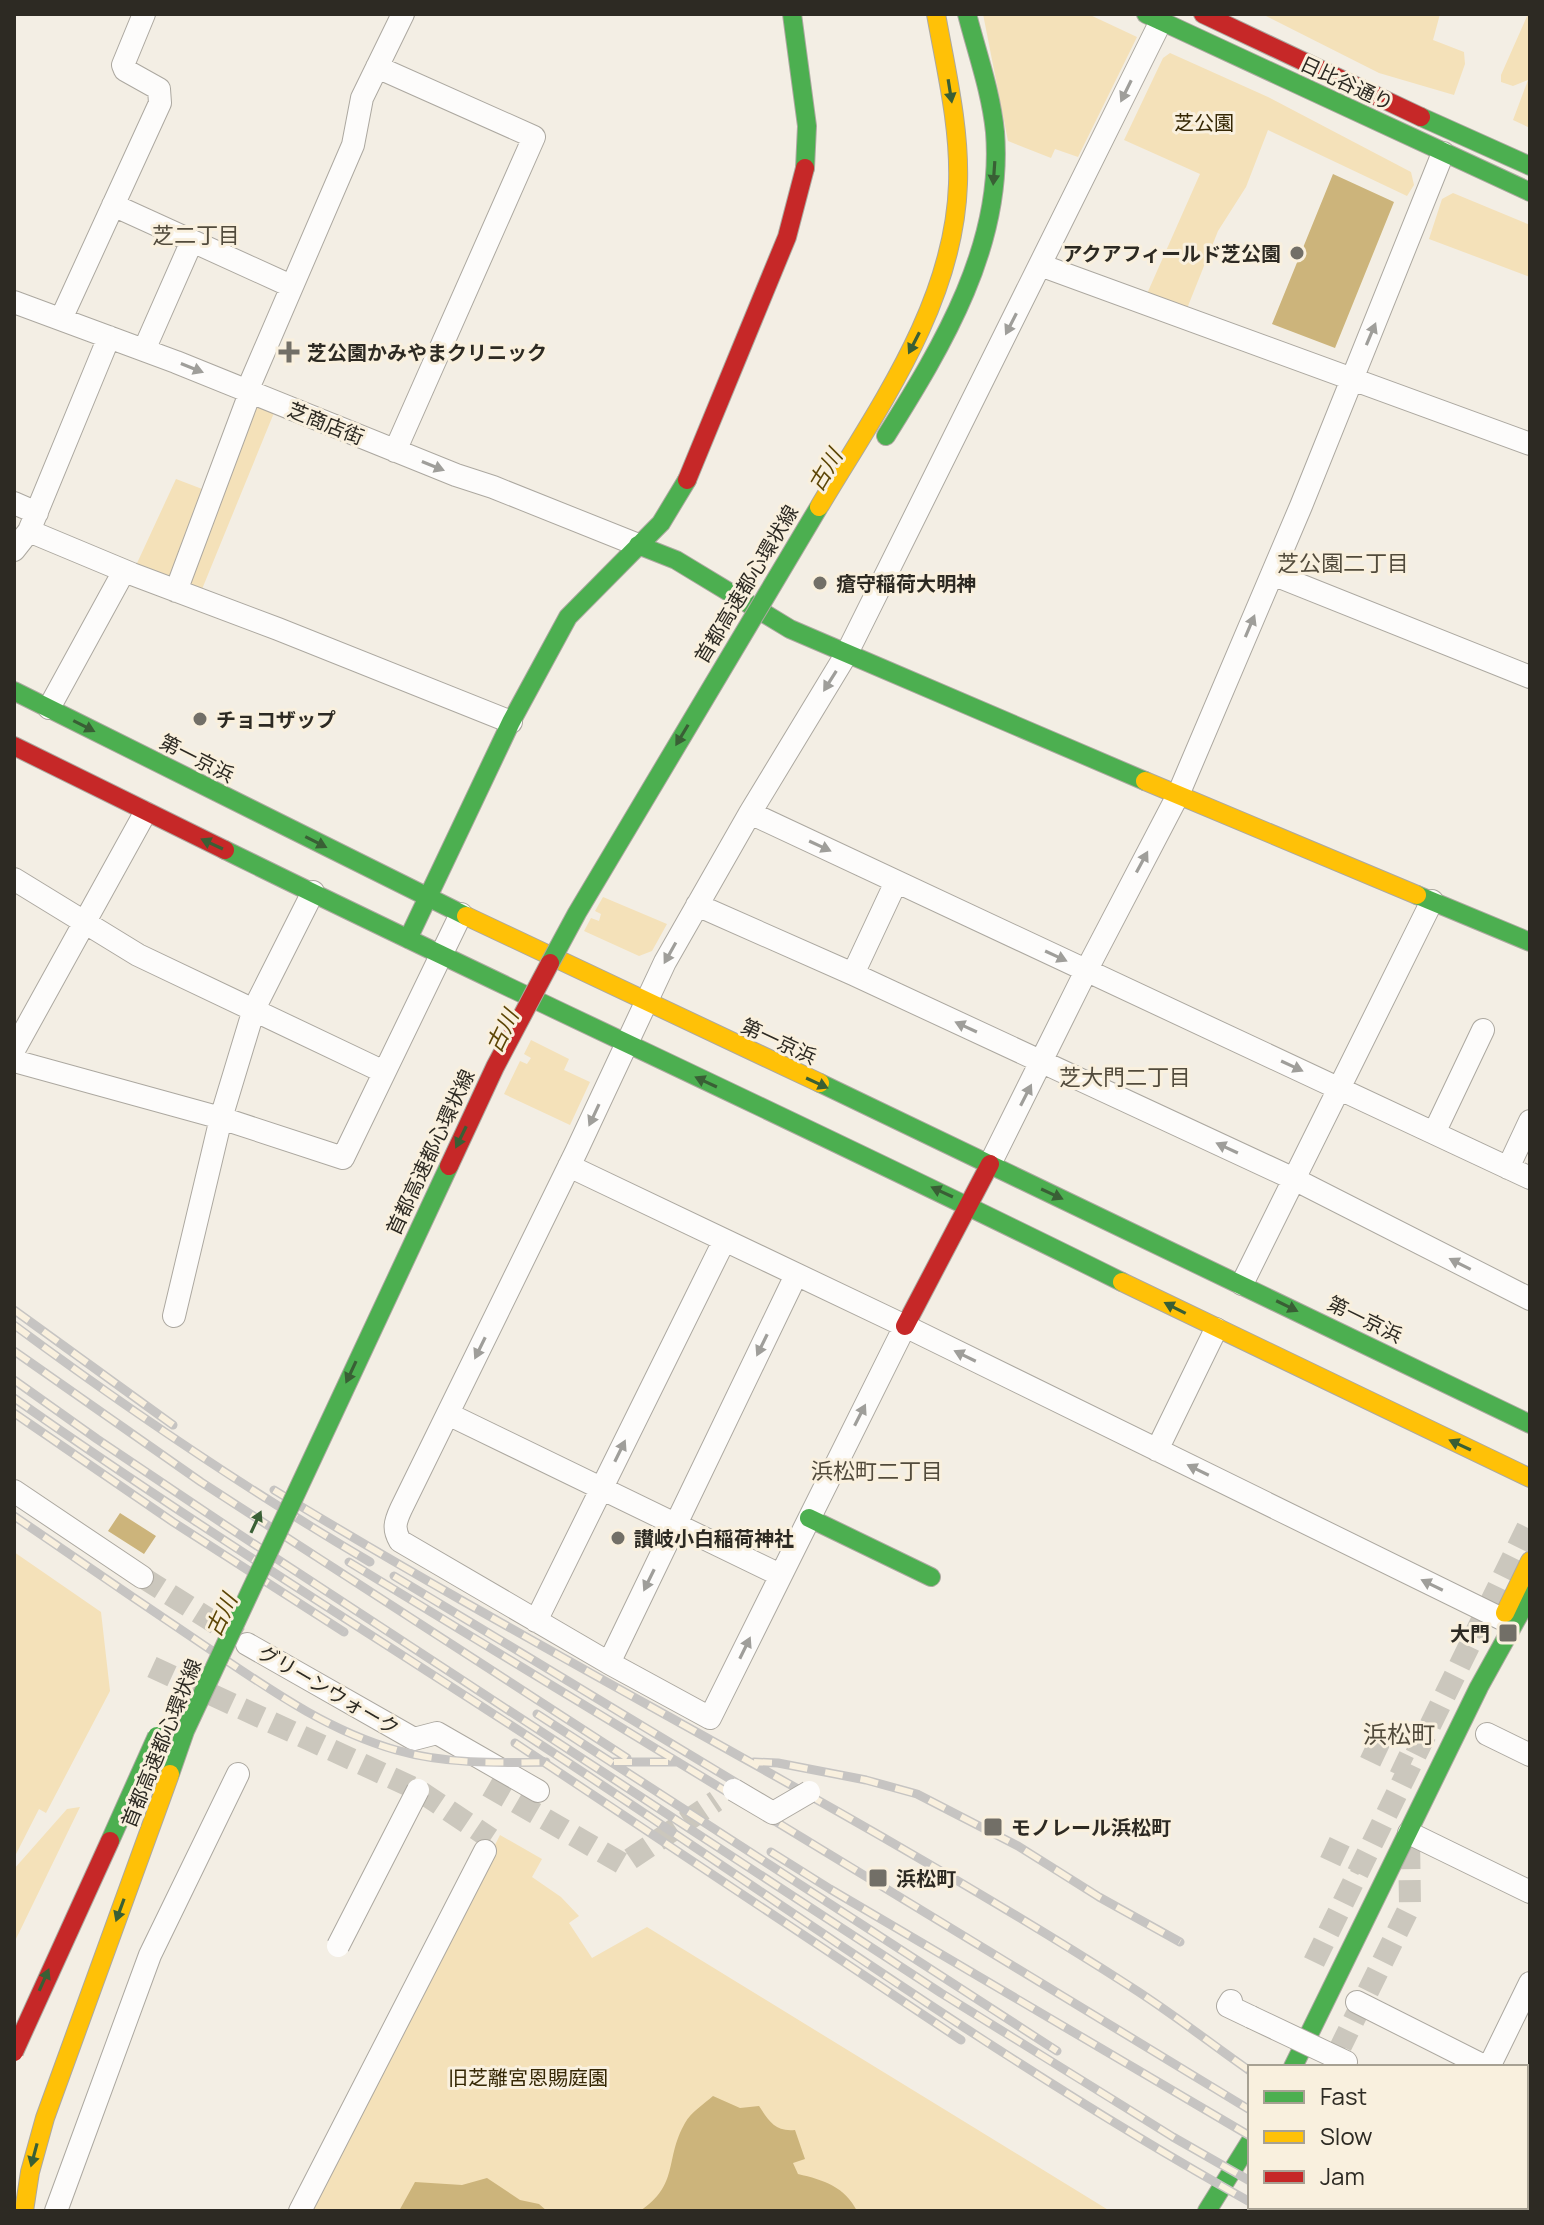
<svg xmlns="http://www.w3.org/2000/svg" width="1544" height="2225" viewBox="0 0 1544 2225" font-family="Manrope,'Noto Sans JP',sans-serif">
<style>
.green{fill:#f4e1b9}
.water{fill:#ccb47b}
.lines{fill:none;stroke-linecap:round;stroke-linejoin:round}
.street-tunnel{stroke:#cbc7bd;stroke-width:22;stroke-dasharray:22 11;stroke-linecap:butt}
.street-casing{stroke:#aca8a0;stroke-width:24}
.fast-casing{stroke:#aca8a0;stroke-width:20}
.slow-casing{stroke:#aca8a0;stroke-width:20}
.jam-casing{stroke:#aca8a0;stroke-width:20}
.street{stroke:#fdfcfb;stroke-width:22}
.fast{stroke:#4caf50;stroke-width:18}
.slow{stroke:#ffc107;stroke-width:18}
.jam{stroke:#c62828;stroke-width:18}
.rail-casing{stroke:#c6c4c2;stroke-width:9}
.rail{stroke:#f9f0de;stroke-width:6;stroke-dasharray:18;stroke-linecap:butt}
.street-bridge-casing{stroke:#aca8a0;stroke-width:24;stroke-linecap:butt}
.fast-bridge-casing{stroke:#aca8a0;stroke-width:20;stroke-linecap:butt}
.slow-bridge-casing{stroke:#aca8a0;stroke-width:20;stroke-linecap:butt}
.jam-bridge-casing{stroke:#aca8a0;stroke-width:20;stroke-linecap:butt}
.street-bridge{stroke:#fdfcfb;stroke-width:22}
.fast-bridge{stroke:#4caf50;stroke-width:18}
.slow-bridge{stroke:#ffc107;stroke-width:18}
.jam-bridge{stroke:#c62828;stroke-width:18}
.oneway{fill:#395f35}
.oneway2{fill:#9f9e9a}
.poi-dot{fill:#726f67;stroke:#f9f0de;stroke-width:3}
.labels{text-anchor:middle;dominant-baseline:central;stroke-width:6;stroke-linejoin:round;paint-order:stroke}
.street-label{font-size:20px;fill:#2d2a23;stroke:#f9f0de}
.park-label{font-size:20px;fill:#352704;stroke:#f9f0de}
.poi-label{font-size:20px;font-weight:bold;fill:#2d2a23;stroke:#f9f0de;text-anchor:start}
.neighbourhood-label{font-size:22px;fill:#524b3c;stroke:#f9f0de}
.water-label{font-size:22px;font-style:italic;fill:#5d4606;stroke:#f9f0de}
.quarter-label{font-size:24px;fill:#524b3c;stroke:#f9f0de}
</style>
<rect width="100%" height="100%" fill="#f3eee4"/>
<path class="green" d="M983,14h105l49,23 -59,120 -23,-8 -4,9 -43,-17z
M1262,14h178l-7,26 31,12 1,12 -11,31 -75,-22z
M1528,14h2v114l-17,-8 15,-40 -15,6 -12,-4v-7z
M1170,53l98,44 143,75 3,13 -7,11 -139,-66 -22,57 -28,44 -32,80 -40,-15 54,-122 -76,-34 39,-82z
M1453,193l77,32v52l-101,-38 13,-40z
M253,393l25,10 -80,196 -66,-25 44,-95 34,13z
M603,897l64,27 -15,27 -13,5 -55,-25 7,-13 8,3 2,-7 -6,-3z
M531,1040l38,19 -5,11 26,12 -20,43 -66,-31 16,-33 7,3 4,-6 -7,-4z
M14,1552l87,60 9,79 -64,122 -7,-4 -25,49z
M80,1807l-66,136v-74l53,-60z
M500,1835l42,24 -10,18 29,20 18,19 -10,7 23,35 55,-31 463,284h-800z"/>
<path class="water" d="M1333,174l61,28 -59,146 -63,-24z
M120,1513l36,23 -12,18 -36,-23z
M713,2096l27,12 19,-2c10,15 16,26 36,24l10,29 -12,4 5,11c26,6 47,13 59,37h-217c40,-27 24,-51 45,-88 6,-11 19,-19 28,-27z
M487,2178l33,22 19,4 8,7h-148l16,-29 47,3z"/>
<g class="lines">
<path class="street-tunnel" d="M142,1577l97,61
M152,1667l266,123 73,49
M1365,1747l44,21
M488,1786l135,78 93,-63
M1325,1847l38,18
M1314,1962l216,-440
M1345,2049l-4,-3 69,-140 -1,-69"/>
<defs>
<path id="street" d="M377,67l157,70 -139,314
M113,205l178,81
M1040,265l490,179
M14,302l162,60 280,113 37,12 145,58
M61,319l99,-216 -1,-14 -34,-19 -2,-5 21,-51
M144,350l48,-109
M247,391l106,-246 9,-47 41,-84
M14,503l23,10
M29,531l103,43 146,55 233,93
M14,550l15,-19 80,-194
M1272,574l258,103
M176,591l71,-190
M49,708l75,-137
M750,813l780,365
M14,879l124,76 246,117
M697,905l156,69 441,205 236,120
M853,974l43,-92
M14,1050l131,-237
M14,1061l207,57 122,40 118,-244
M1434,1133l49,-103
M990,1164l96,-193 92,-176 123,-289 142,-353
M569,1166l336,160 597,293
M1508,1168l22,-47
M1242,1284l190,-383
M174,1316l47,-198 33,-109 59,-117
M905,1326l-195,392 -101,-55 -209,-122c-7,-12 -5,-19 1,-32l175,-357 89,-190 85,-149 97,-160 314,-632
M448,1414l332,161
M1157,1450l59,-121
M14,1491l128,86
M536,1621l188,-380
M247,1644l167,95 23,-6 101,58
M609,1663l187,-388
M1487,1734l43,21
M1409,1833l121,59
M1231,2001l-3,5 23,11
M1357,2002l129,65
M1489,2067l41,-84
M1526,2087l4,2
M1497,2207l7,4
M56,2211l94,-256 88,-181
M300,2211l185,-360"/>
<path id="fast" d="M792,14l15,112 -2,42
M1146,14l384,178
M1161,21l1,-7
M1421,117l109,49
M886,436c57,-91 118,-192 109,-304 -4,-40 -18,-79 -28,-118
M638,545l38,15 114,69 355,152
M14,691l452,225
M225,850c298,147 600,284 897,432
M1417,895l113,47
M408,939l103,-217 57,-105 93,-94 26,-43
M820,1083l710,341
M809,1518l122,59
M1293,2067l186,-380 51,-92
M1207,2211l43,-69"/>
<path id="slow" d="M1145,781l272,114
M466,916l354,167
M1122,1282l408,196
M1505,1613l25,-52"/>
<path id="jam" d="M1203,14l218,103
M687,480l100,-243 18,-69
M14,746l211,104
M905,1326l85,-162"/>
</defs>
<use href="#street" class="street-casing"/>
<use href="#fast" class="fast-casing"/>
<use href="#slow" class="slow-casing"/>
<use href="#jam" class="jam-casing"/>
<use href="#street" class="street"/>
<use href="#fast" class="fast"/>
<use href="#slow" class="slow"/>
<use href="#jam" class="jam"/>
<defs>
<path id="rail" d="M14,1310l159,115
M14,1325c115,85 232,164 356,237
M14,1351l187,131 426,276
M14,1380l83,59 128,86 716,468 232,144 77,44
M14,1398c194,137 397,260 594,391 212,141 420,289 642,413
M14,1413l159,109 171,110
M274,1490c282,172 579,319 857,497 41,26 79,56 119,84
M14,1516c64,44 127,87 191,130 60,40 120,84 191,104 49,14 100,13 150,12
M349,1562l901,548
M394,1576l356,215
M537,1714l520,337
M515,1743l446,297
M614,1762h64
M754,1762l24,1 88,17 51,14 101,52 81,51 81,45
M771,1852l59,37 420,247
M1260,2207l7,4
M1295,2207l8,4
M1319,2207l7,4
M1379,2207l7,4
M1409,2207l7,4
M1431,2207l7,4
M1453,2207l7,4"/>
</defs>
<use href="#rail" class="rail-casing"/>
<use href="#rail" class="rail"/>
<defs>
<path id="street-bridge" d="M734,1790l39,23 36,-21
M338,1946l80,-156
M1251,2017l95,45 -3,5"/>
<path id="fast-bridge" d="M550,963l27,-50 242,-406
M170,1774l15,-43 264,-565
M110,1841l47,-105"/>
<path id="slow-bridge" d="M819,507c59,-99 135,-203 139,-323 2,-57 -12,-114 -22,-170
M24,2211l6,-39 15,-54 125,-344"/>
<path id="jam-bridge" d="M449,1166l46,-99 55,-104
M14,2052l96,-211"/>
</defs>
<use href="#street-bridge" class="street-bridge-casing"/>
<use href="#fast-bridge" class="fast-bridge-casing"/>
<use href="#slow-bridge" class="slow-bridge-casing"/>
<use href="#jam-bridge" class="jam-bridge-casing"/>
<use href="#street-bridge" class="street-bridge"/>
<use href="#fast-bridge" class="fast-bridge"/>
<use href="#slow-bridge" class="slow-bridge"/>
<use href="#jam-bridge" class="jam-bridge"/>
</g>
<defs><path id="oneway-solid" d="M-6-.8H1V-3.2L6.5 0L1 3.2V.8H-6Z" transform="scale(2)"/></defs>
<g class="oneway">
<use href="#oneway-solid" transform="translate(950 91) rotate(81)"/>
<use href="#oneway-solid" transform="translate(994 173) rotate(94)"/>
<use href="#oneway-solid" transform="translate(914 343) rotate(117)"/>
<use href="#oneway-solid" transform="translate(84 726) rotate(27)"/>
<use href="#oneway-solid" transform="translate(682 735) rotate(121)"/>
<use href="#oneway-solid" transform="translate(316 842) rotate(27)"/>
<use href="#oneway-solid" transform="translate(212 844) rotate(-155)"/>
<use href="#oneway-solid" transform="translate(706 1082) rotate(-155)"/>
<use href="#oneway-solid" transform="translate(817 1083) rotate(25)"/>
<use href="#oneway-solid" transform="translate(461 1137) rotate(116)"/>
<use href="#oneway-solid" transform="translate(942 1192) rotate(-155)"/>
<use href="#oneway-solid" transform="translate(1052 1194) rotate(25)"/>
<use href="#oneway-solid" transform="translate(1287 1306) rotate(26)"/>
<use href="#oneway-solid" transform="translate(1175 1308) rotate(-153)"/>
<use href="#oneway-solid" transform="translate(351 1372) rotate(115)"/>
<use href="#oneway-solid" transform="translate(1460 1445) rotate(-155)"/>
<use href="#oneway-solid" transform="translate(256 1522) rotate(-65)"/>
<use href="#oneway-solid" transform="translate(120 1910) rotate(110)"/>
<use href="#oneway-solid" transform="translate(44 1980) rotate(-66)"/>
<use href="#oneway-solid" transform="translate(34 2155) rotate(105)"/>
</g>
<g class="oneway2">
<use href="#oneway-solid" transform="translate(1126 91) rotate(116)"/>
<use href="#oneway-solid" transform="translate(1011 324) rotate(117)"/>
<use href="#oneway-solid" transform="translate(1371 334) rotate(-67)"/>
<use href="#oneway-solid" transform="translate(192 368) rotate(22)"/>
<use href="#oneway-solid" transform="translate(433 466) rotate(22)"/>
<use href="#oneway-solid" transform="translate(1250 626) rotate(-67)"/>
<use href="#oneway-solid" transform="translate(830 681) rotate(122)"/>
<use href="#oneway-solid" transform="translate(820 846) rotate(25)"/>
<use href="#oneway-solid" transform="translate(1142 862) rotate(-62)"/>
<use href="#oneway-solid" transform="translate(670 953) rotate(119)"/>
<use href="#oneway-solid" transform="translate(1056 956) rotate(25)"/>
<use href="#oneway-solid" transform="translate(966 1027) rotate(-155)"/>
<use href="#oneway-solid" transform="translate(1292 1066) rotate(25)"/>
<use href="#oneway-solid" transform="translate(1026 1095) rotate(-63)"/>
<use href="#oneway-solid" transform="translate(594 1115) rotate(115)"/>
<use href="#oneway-solid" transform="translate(1227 1148) rotate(-155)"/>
<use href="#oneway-solid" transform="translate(1460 1264) rotate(-153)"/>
<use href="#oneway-solid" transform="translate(762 1345) rotate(116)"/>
<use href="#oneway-solid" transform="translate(480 1348) rotate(116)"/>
<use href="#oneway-solid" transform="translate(965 1356) rotate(-154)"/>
<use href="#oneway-solid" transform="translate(860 1415) rotate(-63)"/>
<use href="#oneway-solid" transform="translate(620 1451) rotate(-64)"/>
<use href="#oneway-solid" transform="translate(1198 1470) rotate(-154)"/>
<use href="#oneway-solid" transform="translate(649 1580) rotate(116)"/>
<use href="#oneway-solid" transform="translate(1432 1585) rotate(-154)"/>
<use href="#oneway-solid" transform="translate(745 1648) rotate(-64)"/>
</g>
<g class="poi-dot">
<circle cx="1297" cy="253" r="8"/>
<path d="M285 340h8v8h8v8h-8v8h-8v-8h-8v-8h8z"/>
<circle cx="820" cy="583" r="8"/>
<circle cx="200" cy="719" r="8"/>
<circle cx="618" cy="1538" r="8"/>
<rect x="1498" y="1623" width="20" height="20" rx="4"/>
<rect x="983" y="1817" width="20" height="20" rx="4"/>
<rect x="868" y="1868" width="20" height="20" rx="4"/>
</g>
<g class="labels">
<g class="street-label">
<text transform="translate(1347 83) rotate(25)">日比谷通り</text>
<text transform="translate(326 423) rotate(22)">芝商店街</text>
<text transform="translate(746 584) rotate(-59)">首都高速都心環状線</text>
<text transform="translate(197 758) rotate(27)">第一京浜</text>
<text transform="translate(779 1041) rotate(25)">第一京浜</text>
<text transform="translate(430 1152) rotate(-65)">首都高速都心環状線</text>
<text transform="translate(1365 1319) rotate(26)">第一京浜</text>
<text transform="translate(329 1690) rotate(30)">グリーンウォーク</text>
<text transform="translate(161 1743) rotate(-68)">首都高速都心環状線</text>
</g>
<g class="park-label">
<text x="1204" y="122">芝公園</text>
<text x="528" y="2077">旧芝離宮恩賜庭園</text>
</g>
<g class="poi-label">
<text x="1281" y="253" text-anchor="end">アクアフィールド芝公園</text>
<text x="307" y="352">芝公園かみやまクリニック</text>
<text x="836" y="583">瘡守稲荷大明神</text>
<text x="216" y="719">チョコザップ</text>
<text x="634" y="1538">讃岐小白稲荷神社</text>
<text x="1490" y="1633" text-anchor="end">大門</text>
<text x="1011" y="1827">モノレール浜松町</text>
<text x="896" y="1878">浜松町</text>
</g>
<g class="neighbourhood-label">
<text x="196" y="235">芝二丁目</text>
<text x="1343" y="563">芝公園二丁目</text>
<text x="1125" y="1077">芝大門二丁目</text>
<text x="877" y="1471">浜松町二丁目</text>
</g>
<g class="water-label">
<text transform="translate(825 470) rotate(-59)">古川</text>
<text transform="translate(502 1031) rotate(-64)">古川</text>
<text transform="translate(221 1615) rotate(-65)">古川</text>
</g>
<g class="quarter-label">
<text x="1399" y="1733">浜松町</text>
</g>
</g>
<rect width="1544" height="2225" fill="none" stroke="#2d2a23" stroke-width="32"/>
<rect x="1248" y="2065" width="280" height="144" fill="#f9f0de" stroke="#a7a193" stroke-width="2"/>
<rect x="1264" y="2091" width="40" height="12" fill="#4caf50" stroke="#a7a193" stroke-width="2"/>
<text x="1320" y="2105" font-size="24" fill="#2d2a23">Fast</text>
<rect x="1264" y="2131" width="40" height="12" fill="#ffc107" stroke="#a7a193" stroke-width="2"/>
<text x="1320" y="2145" font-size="24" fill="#2d2a23">Slow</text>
<rect x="1264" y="2171" width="40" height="12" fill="#c62828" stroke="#a7a193" stroke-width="2"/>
<text x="1320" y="2185" font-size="24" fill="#2d2a23">Jam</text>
</svg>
